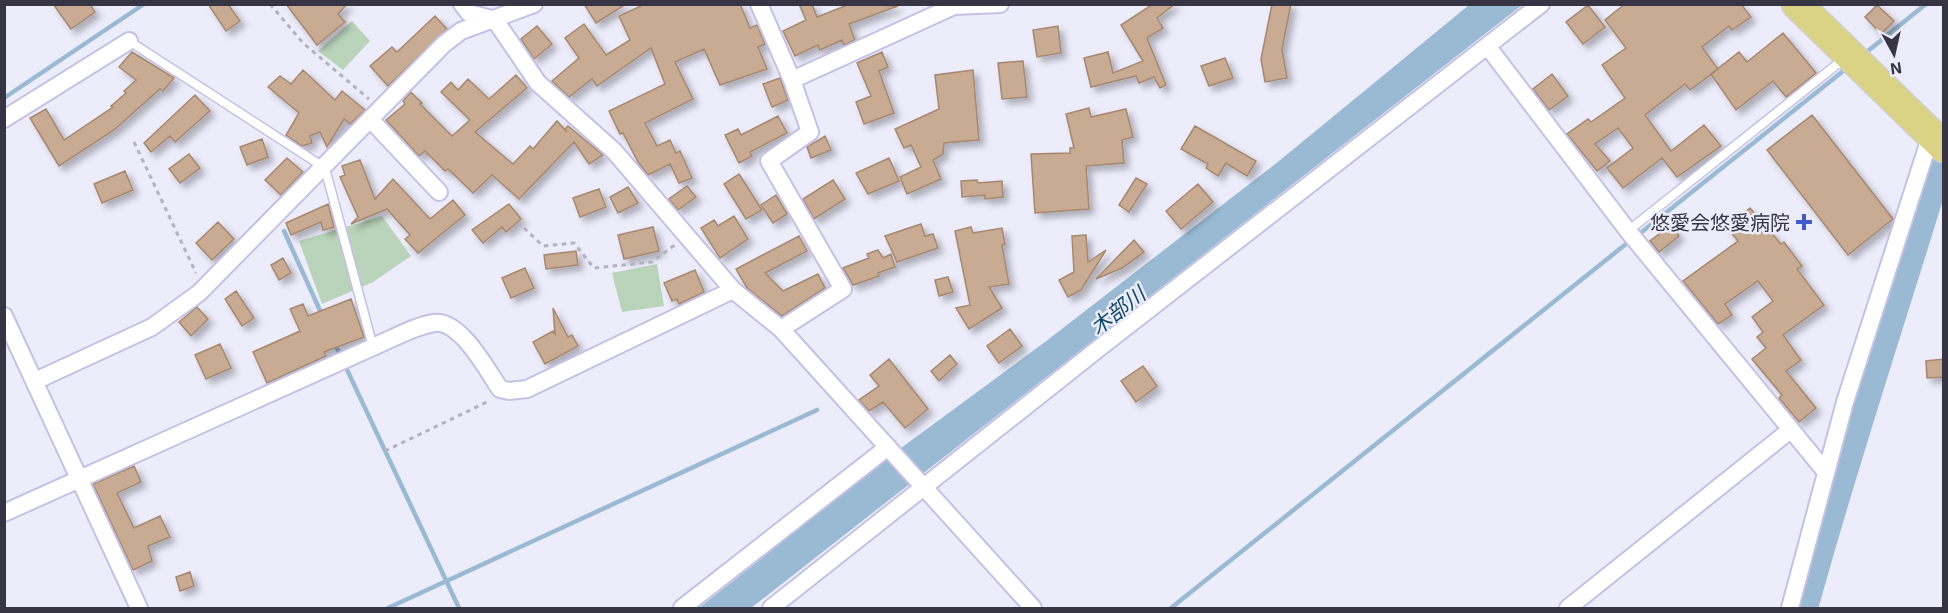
<svg xmlns="http://www.w3.org/2000/svg" width="1948" height="613" viewBox="0 0 1948 613" font-family="'Exo 2','Noto Sans JP',sans-serif">
<style>
.green{fill:#b9d4bb}
.water{fill:#9abad3}
.lines{fill:none;stroke-linecap:round;stroke-linejoin:round}
.stream{stroke:#9abad3;stroke-width:4.5}
.river{stroke:#9abad3;stroke-width:28}
.building{fill:#c9aa92;stroke:#a68870;stroke-width:1.5;filter:url(#shadow)}
.lane-casing{stroke:#c5c1e4;stroke-width:11}
.street-casing{stroke:#c5c1e4;stroke-width:20}
.highway-casing{stroke:#cfcfd2;stroke-width:33}
.path{stroke:#b4b2c1;stroke-width:3;stroke-dasharray:4.5 4.5;stroke-linecap:butt}
.lane{stroke:#fff;stroke-width:8}
.street{stroke:#fff;stroke-width:16}
.highway{stroke:#dad385;stroke-width:30}
.poi-dot{fill:#415bce;stroke:#edecfb;stroke-width:2}
.labels{text-anchor:middle;dominant-baseline:central;stroke-width:5;stroke-linejoin:round;paint-order:stroke}
.poi-label{font-size:20px;fill:#373544;stroke:#edecfb;text-anchor:end}
.water-label{font-size:21px;font-style:italic;fill:#0f4769;stroke:#edecfb}
</style>
<defs>
<filter id="shadow"><feDropShadow dx="5" dy="5" stdDeviation="3" flood-color="#0004"/></filter>
</defs>
<rect width="100%" height="100%" fill="#edecfb"/>
<path class="green" d="M352,21l18,20 -27,29 -25,-19z
M382,216l29,40 -38,26 -51,22 -23,-63z
M657,264l7,42 -42,6 -10,-39z"/>
<path class="water" d="M1469,5h53l-771,603h-52l202,-160 144,-106 234,-181z"/>
<g class="lines">
<path class="stream" d="M1863,55l63,-51
M4,98l140,-94
M284,231l38,84
M1638,235l209,-167
M334,342l125,266
M388,608l429,-198
M1171,608l460,-368"/>
<path class="river" d="M1804,608c42,-154 94,-306 140,-460"/>
</g>
<path class="building" d="M53,4h37l5,8 -24,17z
M208,4h20l12,17 -14,10z
M286,4h61l-9,10 7,8 -28,23z
M584,4h42l-30,19z
M645,4h95l10,24 7,-3 8,19 -7,3 9,22 -47,16 -16,-36 -29,13 18,37 -48,24 12,23 13,-6 6,13 4,-2 12,27 -13,5 -9,-19 -22,11 -10,-13 -15,-29 -3,1 -11,-23 56,-27 -14,-36 -54,38 -5,-7 -23,18 -17,-16 27,-23 -14,-20 19,-14 22,31 24,-15 -11,-24z
M799,4h13l5,13 33,-13 48,2 -49,18 6,16 -11,5 -2,-5 -22,10 -2,-5 -23,11 -12,-25 23,-11z
M1153,4h22l-18,14 6,10 -16,10 19,47 -6,3 -6,-11 -15,6 -3,-7 -45,11 -7,-29 24,-6 5,21 30,-12 -22,-36z
M1272,4h19l-9,45 5,29 -22,4 -4,-23z
M1625,4h116l10,13 -19,13 -3,-4 -27,21 16,22 -28,21 -5,-6 -40,31 26,36 33,-26 17,21 -44,31 -15,-19 -39,30 -16,-20 26,-20 -15,-20 -23,16 15,17 -13,10 -30,-37 21,-15 3,3 34,-24 -23,-33 24,-17 -21,-28z
M1588,5l17,22 -22,17 -17,-22z
M1877,5l17,16 -13,13 -16,-17z
M435,16l12,13 -59,57 -18,-20 22,-19 5,5z
M537,26l15,18 -18,15 -13,-20z
M1058,26l3,27 -24,4 -4,-27z
M1783,33l33,40 -30,24 -13,-16 -37,29 -25,-36 28,-22 8,10z
M132,52l42,26 -11,13 -3,-2 -46,41 -55,36 -29,-48 16,-9 18,31 49,-33 -2,-1 15,-13 -2,-2 12,-11 -17,-13z
M882,52l6,15 -9,4 15,42 -30,11 -8,-22 15,-6 -14,-33z
M1225,58l8,20 -24,8 -8,-20z
M1023,61l4,36 -25,2 -4,-36z
M303,70l32,30 7,-9 23,19 -15,14 -6,-5 -17,28 -7,-15 -10,4 2,7 -10,3 -16,-11 13,-22 -31,-26 12,-11 11,8z
M973,70l6,70 -35,3 -1,11 -10,6 8,19 -34,15 -7,-17 21,-10 -10,-22 -7,3 -9,-19 44,-20 -4,-34z
M1552,74l16,22 -19,14 -16,-21z
M516,75l11,13 -52,44 38,32 17,-18 3,3 24,-28 10,11 -2,-3 3,-3 35,29 -14,9 -15,-22 -55,57 -27,-24 -19,18 -25,-24 -3,2 -20,-20 -6,5 -33,-36 19,-16 -2,-3 8,-9 11,11 -2,1 32,32 18,-16 -29,-28 10,-10 7,8 10,-11 21,20z
M780,78l8,22 -16,7 -9,-23z
M195,95l15,16 -35,31 -5,-6 -19,16 -7,-9z
M1089,108l2,9 35,-8 7,28 -11,3 2,23 -38,3 3,43 -54,4 -4,-59 39,-1v-5h4l-8,-34z
M1812,115l81,104 -45,36 -81,-105z
M778,116l9,17 -37,19 2,4 -13,7 -14,-28 13,-6 3,6z
M1195,126l61,35 -9,15 -21,-13 -8,13 -12,-8 2,-4 -27,-15z
M825,136l6,14 -20,8 -4,-11z
M262,139l6,18 -21,8 -7,-18z
M189,154l11,14 -20,15 -11,-14z
M287,158l16,14 -22,23 -16,-15z
M889,158l10,23 -31,13 -12,-21z
M360,160l15,39 18,-20 37,40 23,-19 12,15 -47,38 -13,-14 5,-4 -23,-26 -36,15 7,-7 -18,-40 5,-2 -3,-9z
M125,171l8,19 -31,13 -8,-19z
M739,174l23,36 -16,9 -22,-35z
M1136,178l11,6 -18,28 -10,-7z
M833,180l12,19 -31,20 -11,-20z
M977,180l1,3 24,-2 1,16 -18,2v-4l-23,2 -1,-16z
M1198,184l15,18 -32,27 -15,-18z
M687,186l9,11 -18,13 -9,-11z
M628,187l10,16 -20,10 -8,-16z
M599,189l7,18 -26,10 -7,-19z
M776,195l11,19 -14,9 -12,-18z
M328,204l6,23 -11,3 -2,-8 -30,13 -5,-12z
M509,204l12,15 -15,13 -4,-5 -19,16 -11,-13z
M1750,208l31,36 3,-2 18,24 -5,3 27,36 -41,30 18,25 -15,11 30,37 -17,14 -20,-24 3,-3 -30,-36 14,-11 -9,-11 6,-5 -11,-15 21,-16 -15,-20 -33,23 7,11 -14,9 -35,-43 55,-40 -11,-14z
M734,216l14,23 -28,19 -19,-30 13,-8 4,6z
M218,222l16,17 -22,21 -16,-17z
M921,224l4,12 8,-2 5,14 -41,14 -12,-26z
M1671,225l8,11 -20,16 -9,-11z
M653,227l6,24 -35,8 -6,-24z
M971,227l2,6 29,-5 3,16 -3,1 7,39 -20,3 13,21 -33,21 -13,-21 14,-3 -15,-74z
M1086,235l2,27 18,-12 -25,40 -13,7 -9,-17 15,-8 -2,-36z
M799,236l8,15 -42,22 18,18 35,-17 7,14 -43,28 -35,-28 -11,-19z
M1134,240l10,12 -22,16 -26,11z
M878,250l5,8 8,-4 4,13 -17,6 1,3 -26,9 -10,-17 26,-10 -2,-4z
M576,251l2,14 -32,4 -2,-14z
M283,258l8,15 -12,7 -8,-15z
M525,268l9,20 -23,10 -9,-20z
M695,270l9,22 -25,12 -2,-5 -5,2 -8,-18z
M948,277l5,15 -14,4 -4,-16z
M236,291l18,27 -12,8 -17,-27z
M351,299l13,38 -40,15 2,4 -59,27 -14,-31 47,-21 -10,-22 13,-5 5,12z
M197,307l11,12 -17,17 -12,-14z
M553,308l15,29 4,-2 6,11 -33,18 -12,-22 20,-11 2,3z
M1010,329l12,17 -23,17 -12,-17z
M220,344l11,24 -25,11 -11,-24z
M950,355l7,9 -18,17 -8,-10z
M889,359l39,50 -23,19 -22,-26 -14,9 -10,-11 20,-14 -9,-11z
M1944,359v18l-17,1 -1,-17z
M1143,366l14,20 -21,16 -15,-21z
M134,466l7,16 -24,11 17,35 26,-12 10,21 -22,9 4,15 -19,9 -40,-86z
M190,572l4,14 -14,5 -4,-14z"/>
<g class="lines">
<defs>
<path id="lane" d="M129,41l196,127 48,179
M1628,231l217,-173"/>
<path id="street" d="M462,4l7,9 26,7 43,63 76,68 119,139 48,39 252,279
M759,4l33,76 18,52 -41,29 74,128 -62,40
M1488,47l140,184 197,240
M792,80l162,-74 46,-2
M4,119l125,-78
M370,119l69,73
M4,316l135,292
M35,381l117,-54 47,-34 245,-249 17,-13 73,-27
M4,513l369,-166c19,-8 41,-21 61,-24 26,-4 53,47 66,66l9,2 18,-2 206,-99
M682,608l206,-161
M771,608l327,-259 443,-345
M1568,608l221,-177
M1790,608l55,-206 86,-267"/>
<path id="highway" d="M1797,4l147,143"/>
</defs>
<use href="#lane" class="lane-casing"/>
<use href="#street" class="street-casing"/>
<use href="#highway" class="highway-casing"/>
<path class="path" d="M270,4l33,39 66,56
M134,142l62,131
M524,228l19,18 31,-3 20,25 58,-6 24,-18
M385,451l104,-50"/>
<use href="#lane" class="lane"/>
<use href="#street" class="street"/>
<use href="#highway" class="highway"/>
</g>
<path class="poi-dot" d="M1801 213h6v6h6v6h-6v6h-6v-6h-6v-6h6z"/>
<g class="labels">
<g class="poi-label">
<text x="1790" y="222">悠愛会悠愛病院</text>
</g>
<g class="water-label">
<text transform="translate(1117 310) rotate(-38)">木部川</text>
</g>
</g>
<rect width="1948" height="613" fill="none" stroke="#373544" stroke-width="12"/>
<g transform="translate(1894 54) rotate(172)" stroke="#edecfb" stroke-width="4.5" paint-order="stroke">
<path d="M0-4.5L10 22L0 15L-10 22Z" fill="#373544"/>
<text y="-9" font-size="16" font-weight="bold" text-anchor="middle" fill="#373544">N</text>
</g>
</svg>
